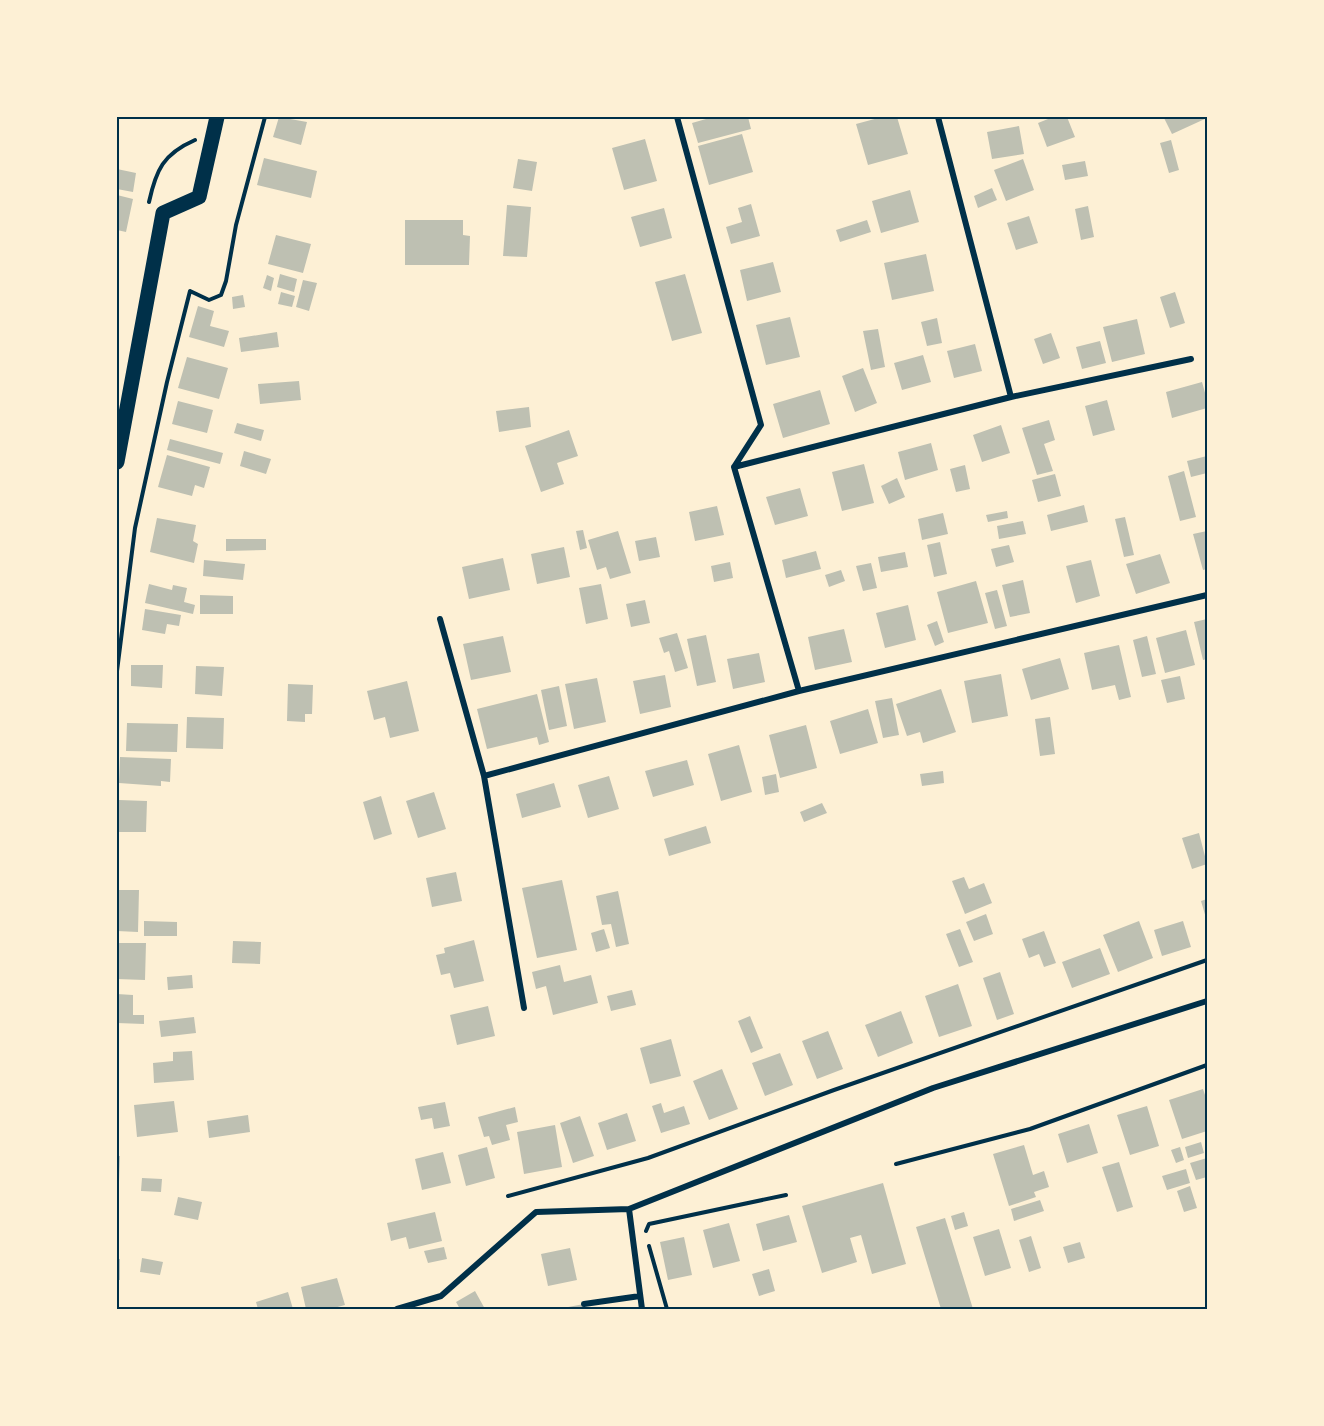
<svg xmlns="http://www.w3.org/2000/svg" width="1324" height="1426" viewBox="0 0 1324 1426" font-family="Ubuntu,sans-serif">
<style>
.building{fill:#bec0b2}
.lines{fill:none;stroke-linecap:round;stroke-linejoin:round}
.path{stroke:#003049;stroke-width:4}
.minor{stroke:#003049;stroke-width:6}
.primary{stroke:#003049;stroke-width:15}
.neatline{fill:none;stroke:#003049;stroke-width:2}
</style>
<rect width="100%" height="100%" fill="#fdf0d5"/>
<path class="building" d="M279,117l28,5 -6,23 -28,-8z
M713,117h35l3,12 -53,14 -6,-20z
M882,117h15l11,37 -40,11 -12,-41z
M1053,117h14l8,20 -28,10 -9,-24z
M1167,117h40v1l-35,16 -8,-16z
M1019,126l5,28 -32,5 -5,-27z
M742,134l11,38 -44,13 -11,-39z
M645,139l12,42 -33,9 -12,-42z
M1171,140l8,30 -10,3 -9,-30z
M264,158l53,13 -6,27 -54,-13z
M518,159l19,3 -5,29 -19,-3z
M1023,159l11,31 -28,11 -12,-31z
M1085,161l3,15 -23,4 -3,-15z
M117,169l19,4 -3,19 -16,-3z
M992,188l5,12 -19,8 -4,-12z
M910,190l9,32 -38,11 -9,-32z
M117,195l16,4 -7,33 -9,-2z
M751,204l9,32 -29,8 -5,-17 16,-5 -4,-14z
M507,205l24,2 -4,50 -24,-1z
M1088,206l6,31 -13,3 -6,-31z
M664,208l8,30 -32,9 -9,-30z
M1029,216l9,27 -22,7 -9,-27z
M405,220h58v15l7,1 -1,29h-64z
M867,220l4,12 -31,10 -4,-12z
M276,235l35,9 -8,29 -35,-9z
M926,254l8,37 -42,9 -8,-37z
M773,262l8,30 -34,9 -7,-31z
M280,274l17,5 -3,13 -17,-5z
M685,274l17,59 -30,8 -17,-59z
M267,275l7,3 -3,13 -8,-3z
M303,280l14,3 -8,28 -13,-4z
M281,292l14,4 -3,11 -14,-3z
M1175,292l10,31 -15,5 -10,-31z
M243,295l2,12 -12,2 -1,-12z
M198,306l16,5 -4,15 19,5 -5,16 -35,-10z
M790,317l10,40 -34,8 -10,-40z
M937,318l5,25 -15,3 -6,-24z
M1137,319l8,35 -33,8 -9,-35z
M878,329l7,38 -14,3 -8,-39z
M277,332l2,15 -38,5 -2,-14z
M1051,333l9,25 -17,6 -9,-25z
M1100,341l6,22 -24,6 -6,-22z
M975,344l7,27 -28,7 -7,-27z
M923,355l8,27 -29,8 -8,-27z
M187,357l41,11 -9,31 -41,-11z
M863,368l14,35 -22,9 -13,-36z
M299,381l2,19 -41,4 -2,-20z
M1202,382l5,18v8l-35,10 -6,-26z
M820,390l10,34 -47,14 -10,-34z
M1107,400l8,30 -22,6 -8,-30z
M178,401l35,9 -6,23 -35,-9z
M529,407l2,20 -32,5 -3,-21z
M1049,420l6,20 -11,4 9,27 -16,4 -15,-47z
M237,423l27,7 -3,11 -27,-8z
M1001,425l9,28 -28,9 -9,-27z
M569,430l9,26 -21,7 7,21 -23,8 -16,-46z
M170,439l53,14 -3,11 -53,-14z
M931,443l7,27 -33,10 -7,-28z
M244,451l27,8 -5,15 -26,-8z
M167,455l43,12 -6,21 -9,-3 -3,11 -34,-9z
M1207,456v17l-16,4 -4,-16z
M864,464l10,39 -32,8 -10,-39z
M965,465l5,24 -14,3 -6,-23z
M1184,471l12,46 -16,4 -12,-45z
M1055,474l6,22 -23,6 -6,-22z
M897,478l8,19 -16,7 -8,-18z
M800,488l8,28 -33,9 -9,-28z
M1084,505l4,17 -37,9 -4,-16z
M717,506l7,29 -29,6 -6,-29z
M1007,511l1,7 -20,4 -2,-7z
M943,513l5,21 -26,6 -4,-21z
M1125,517l9,38 -10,2 -9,-38z
M157,518l39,7 -3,16 5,3 -4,19 -44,-11z
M1023,521l3,13 -27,5 -2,-13z
M583,530l4,18 -7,2 -4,-19z
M618,531l13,42 -21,6 -4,-12 -9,3 -9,-30z
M1207,531v38l-4,1 -10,-36z
M656,537l4,20 -21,4 -4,-20z
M226,539h40v11l-40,1z
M940,542l7,32 -13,3 -7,-32z
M1009,545l5,17 -18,5 -5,-18z
M564,547l6,30 -33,7 -6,-30z
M816,551l5,18 -35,9 -4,-18z
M905,552l3,15 -27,5 -3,-15z
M1160,554l10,29 -34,11 -10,-30z
M503,558l7,32 -41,9 -7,-32z
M204,560l41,4 -2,16 -40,-4z
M1091,560l9,36 -24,7 -10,-37z
M730,562l3,16 -19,4 -3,-16z
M871,563l6,25 -14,3 -7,-25z
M841,570l4,11 -16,6 -4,-12z
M1023,580l7,33 -20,4 -8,-32z
M976,581l12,42 -40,10 -11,-41z
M149,584l23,6 1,-5 14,3 -3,14 11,3 -2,9 -48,-11z
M601,584l7,35 -22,5 -7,-36z
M997,590l10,36 -12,3 -10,-36z
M200,595l33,1v18h-33z
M645,600l5,23 -19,4 -5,-23z
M908,605l8,35 -31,8 -9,-35z
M145,609l36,6 -2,11 -12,-2 -2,10 -23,-4z
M1207,619v40l-4,1 -9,-38z
M937,621l7,21 -9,4 -8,-21z
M844,629l8,33 -37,8 -7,-33z
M1186,630l9,35 -30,8 -9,-35z
M677,633l11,35 -13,4 -6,-21 -5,2 -5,-15z
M706,635l10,47 -19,4 -10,-47z
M503,636l8,36 -40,8 -8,-36z
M1147,636l9,38 -14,3 -9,-37z
M1119,645l12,52 -12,3 -4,-15 -23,5 -8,-37z
M759,653l6,29 -32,7 -6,-30z
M1060,658l9,31 -38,11 -9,-31z
M131,665h32l-1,23 -31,-2z
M196,666l28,1 -2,29 -27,-2z
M1001,674l7,42 -36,7 -8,-42z
M665,675l6,32 -31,7 -7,-33z
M1180,676l5,23 -18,4 -6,-23z
M597,678l9,44 -32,7 -9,-45z
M407,681l12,50 -29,7 -5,-21 -11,3 -7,-29z
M288,684l25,1 -1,29h-7v8l-18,-1z
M559,686l8,40 -18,4 -8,-40z
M941,689l15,43 -33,11 -3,-11 -13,4 -11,-32z
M537,694l12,48 -10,3 -2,-8 -50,12 -10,-40z
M892,698l7,37 -16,3 -8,-37z
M868,709l10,34 -38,11 -10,-33z
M187,717l37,1 -1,31 -37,-1z
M1050,717l5,37 -15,2 -5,-37z
M127,723l51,1 -1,28 -51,-1z
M806,725l11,43 -37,10 -11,-43z
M739,745l13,47 -31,9 -13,-47z
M120,757l51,2 -1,23 -9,-1v5l-42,-3z
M687,760l7,25 -41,12 -8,-26z
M943,771l1,12 -22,3 -2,-12z
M776,774l3,18 -14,3 -3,-18z
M609,776l10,33 -31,9 -10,-33z
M554,783l7,24 -39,11 -6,-24z
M434,792l12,37 -28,9 -12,-37z
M381,796l11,38 -18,6 -11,-38z
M119,800l28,1 -1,31h-28z
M822,803l5,10 -23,9 -4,-10z
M706,826l5,17 -42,13 -5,-17z
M1199,833l8,31 -15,5 -10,-31z
M456,872l6,29 -30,6 -6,-29z
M964,877l5,12 15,-6 8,20 -27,11 -13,-33z
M562,880l15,70 -40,8 -15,-70z
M117,890h22l-1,42 -21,-1z
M618,891l11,53 -13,3 -5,-23 -9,1 -6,-29z
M1207,899v19h-1l-5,-17z
M986,914l7,20 -19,7 -8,-19z
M144,921l33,1v14h-33z
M1139,921l14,37 -35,14 -15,-37z
M1183,921l8,26 -29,9 -8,-26z
M604,929l6,19 -14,4 -5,-19z
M960,929l13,33 -14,5 -13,-33z
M1044,931l12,32 -12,4 -5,-13 -10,4 -7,-19z
M474,940l10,41 -30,7 -4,-15 -9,2 -5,-20 9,-2 -1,-5z
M233,941l28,1 -1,22 -28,-1z
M117,943h29l-1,37 -28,-1z
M1100,948l10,26 -38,14 -10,-26z
M560,965l4,17 27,-7 7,28 -45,12 -7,-29 -10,3 -4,-17z
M1000,972l14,42 -17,6 -14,-42z
M192,975l1,13 -25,2 -1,-13z
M958,984l14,42 -33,11 -14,-41z
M632,990l4,15 -25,6 -4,-15z
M117,994l16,1v20h11v9l-27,-1z
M488,1006l7,30 -38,9 -7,-30z
M901,1011l12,32 -35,14 -13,-32z
M750,1016l13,32 -12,5 -13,-32z
M194,1017l2,16 -35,4 -2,-16z
M828,1031l15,38 -26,10 -15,-38z
M671,1039l10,37 -31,8 -10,-36z
M192,1051l2,29 -40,3 -1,-20 20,-2v-9z
M780,1053l13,32 -28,11 -13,-33z
M722,1069l16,40 -29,11 -16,-39z
M1203,1089l4,12v30l-25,8 -13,-39z
M174,1101l4,31 -41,5 -3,-32z
M445,1102l5,24 -16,3 -2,-11 -11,2 -3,-13z
M661,1103l3,10 20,-7 6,18 -29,9 -9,-27z
M1147,1106l12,40 -29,9 -13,-40z
M515,1107l3,15 -12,3 4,15 -18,5 -3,-9 -5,1 -6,-20z
M627,1113l9,28 -29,9 -9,-27z
M248,1115l2,17 -41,6 -2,-17z
M580,1116l14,40 -21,7 -13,-40z
M1089,1124l9,29 -31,10 -9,-29z
M555,1125l7,42 -38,7 -7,-42z
M1201,1142l3,11 -16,5 -3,-11z
M1024,1145l9,30 11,-4 5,16 -15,5 2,5 -27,9 -16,-52z
M487,1147l8,31 -29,8 -8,-31z
M1180,1147l4,13 -8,3 -5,-13z
M443,1152l8,31 -29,7 -7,-31z
M117,1156h3l-1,26h-2z
M1207,1158v19l-11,3 -6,-17z
M1119,1162l14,45 -16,5 -15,-45z
M1186,1169l4,14 -23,7 -5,-14z
M142,1178l20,1 -1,13 -20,-1z
M883,1183l23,81 -34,10 -11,-39 -11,3 7,24 -35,11 -20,-67z
M1190,1186l7,22 -13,4 -7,-21z
M178,1197l24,5 -4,18 -24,-5z
M1040,1200l4,11 -30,10 -3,-12z
M435,1212l7,29 -33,8 -3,-12 -15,4 -4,-18z
M964,1212l4,14 -13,4 -4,-14z
M789,1215l8,27 -34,9 -7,-27z
M945,1218l28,91h-32l-25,-82z
M729,1223l11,38 -27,7 -10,-38z
M999,1229l12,39 -26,8 -12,-39z
M1031,1236l10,32 -12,4 -10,-32z
M684,1237l8,38 -24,5 -8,-38z
M1080,1242l5,16 -17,5 -5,-16z
M444,1247l3,12 -19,4 -4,-12z
M570,1248l7,32 -29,6 -7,-32z
M142,1258l21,4 -3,13 -20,-3z
M117,1259h3v21h-3z
M769,1269l6,22 -16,5 -7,-22z
M337,1278l8,27 -15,4h-24l-5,-22z
M475,1291l10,18h-25l-4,-7z
M288,1292l5,17h-35l-2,-7z
M584,1304l1,5h-22v-1z"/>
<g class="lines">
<path class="path" d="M149,202c7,-32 14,-48 46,-62
M117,671l18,-143 32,-146 23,-91 19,9 12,-5 5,-14 10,-56 29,-108
M896,1164l134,-35 177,-64
M508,1196l140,-38 186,-68 373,-130
M646,1231l3,-7 137,-29
M649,1246l18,63"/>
<path class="minor" d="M677,117l84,308 -27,42 65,224
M938,117l73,280
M734,467l277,-70 180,-38
M440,619l44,157 40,232
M484,776l315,-85 408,-96
M629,1209l13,100
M584,1304l56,-8
M397,1309l44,-13 95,-84 93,-3 304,-121 274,-87"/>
<path class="primary" d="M117,462l46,-249 36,-16 18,-80"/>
</g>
<rect width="1324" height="1426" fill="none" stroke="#fdf0d5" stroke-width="237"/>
<rect x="118" y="118" width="1088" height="1190" class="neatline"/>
</svg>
